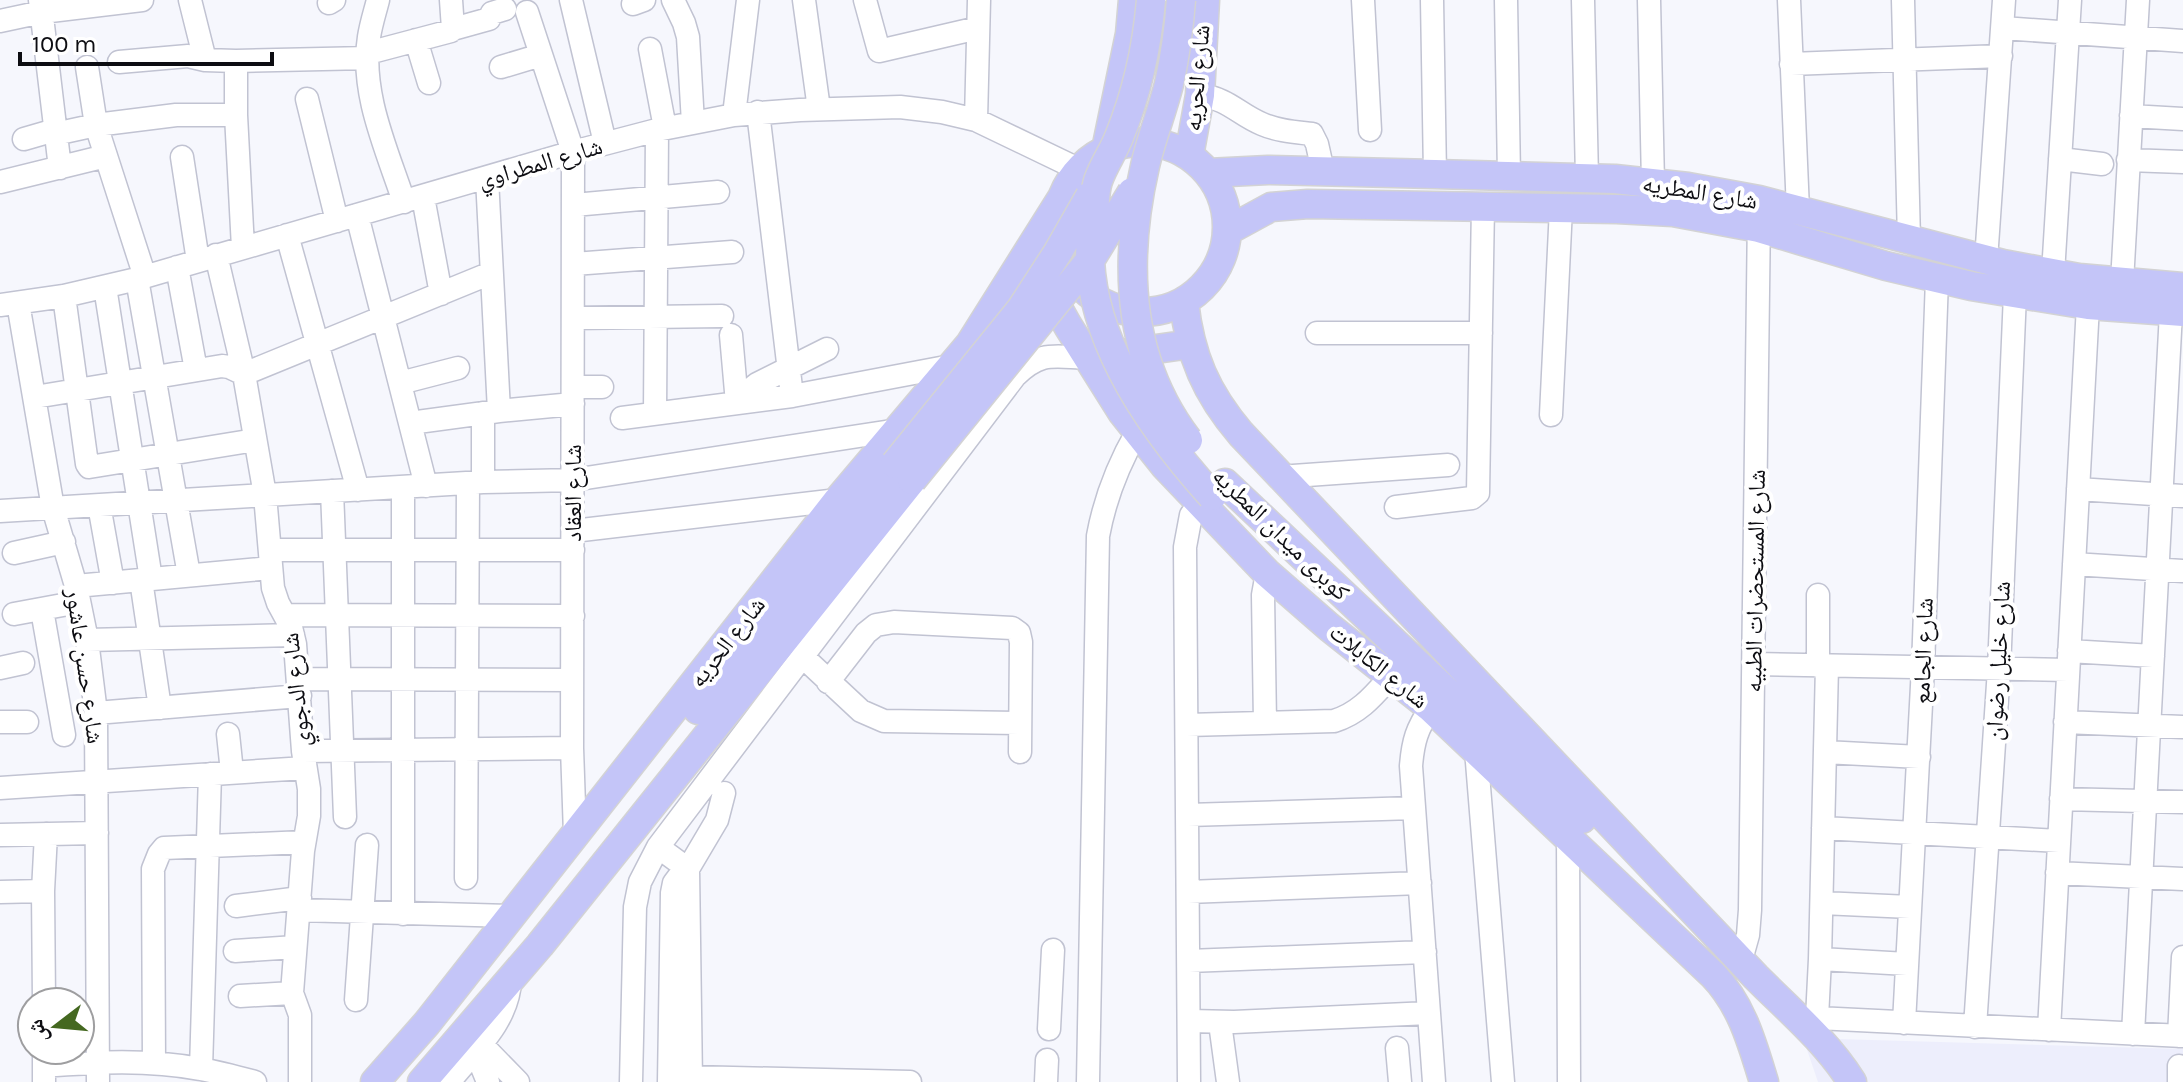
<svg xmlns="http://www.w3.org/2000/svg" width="2183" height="1082" viewBox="0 0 2183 1082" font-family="Karla,'Noto Naskh Arabic',sans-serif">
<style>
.built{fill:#edeefc}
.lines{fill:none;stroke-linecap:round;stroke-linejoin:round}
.minor-casing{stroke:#c1c3d2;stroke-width:25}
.major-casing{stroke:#d3d3d4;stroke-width:31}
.minor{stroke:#fff;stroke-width:22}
.major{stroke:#c4c5f8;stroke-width:28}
.major-bridge-casing{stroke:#d3d3d4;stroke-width:31;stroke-linecap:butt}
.major-bridge{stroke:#c4c5f8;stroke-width:28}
.labels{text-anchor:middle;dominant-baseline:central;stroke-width:8;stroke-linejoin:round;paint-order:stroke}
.street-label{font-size:24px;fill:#0d0d12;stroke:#fff}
</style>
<rect width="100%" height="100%" fill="#f6f7fd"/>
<path class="built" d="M1803,1038l380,11v33h-365z"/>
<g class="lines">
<defs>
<path id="minor" d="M40,0l20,168
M190,0l15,60
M378,0c-3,12 -7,24 -9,37 -9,56 18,113 35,165
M571,0l34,143
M673,0l11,23 4,14 5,86
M804,0l15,109
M865,0l14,51 99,-23
M1363,0l7,130
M1432,0l3,174
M1506,0l3,176
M1583,0l4,178
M1649,0l4,183
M1789,0l9,210
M1903,0l6,240
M329,3l5,-3
M633,4l11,-4
M527,12l46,140 -1,596 3,86
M0,21l42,-9 100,-12
M2003,28l180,13
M453,29l36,-10 3,-6 13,-4
M416,40l13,43
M650,49l15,79
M368,53l83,-22 2,-2 -2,-29
M236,61v54l7,133
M119,62l69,-6 17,4 31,1 132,-3
M1791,64l210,-8
M87,67l9,58 49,152
M501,67l40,-12
M1200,95c29,4 38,19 62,29 16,7 33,8 50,10l5,10 6,27
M307,99l30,122
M758,112l34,284
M734,115l14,-115
M2131,116l52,3
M976,120l3,-120
M55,134l41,-9 80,-10h60
M24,139l31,-9
M182,157l16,104
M2060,159l42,5
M2128,160l55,2
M487,178l12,233
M0,182l106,-26
M423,197l18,97
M574,205l144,-13
M357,215l69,271
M287,235l71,255
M216,255l28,119 21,121 8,93 5,15 13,24 4,17 8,107 6,38v27l-6,35 -11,142 8,22v67
M1986,260l18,-260
M574,264l158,-12
M177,267l19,103
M2053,273l17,-273
M137,279l52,296
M2122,282l16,-282
M105,287l46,292
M64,296l23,168 2,3 166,-27
M18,303l35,205 23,78 11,54 9,73 2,369
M0,305l64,-9 73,-17 436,-127 84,-22 77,-15 66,-5 100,-3 42,5 34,8 104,50
M574,318l148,-2
M1317,333h164
M731,335l6,68
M400,383l58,-15
M574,387h28
M35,397l187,-31 7,1 15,7 247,-101
M741,402l6,-10 10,-8 70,-35
M483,413v69
M655,413l2,-283
M1551,415l10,-207
M622,418l170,-22 159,-30
M410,423l89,-12 74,-7
M1279,477l169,-12
M2078,489l105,7
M332,491l13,326
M99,505l14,78
M1396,507l76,-9 6,-5 5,-287
M0,511l483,-29 90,-2 325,-50
M573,531l265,-31
M270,550h303
M14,553l50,-11
M2074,564l109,7
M141,580l19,128
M76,586l195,-18
M1818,595v71
M42,610l22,125
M14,614l65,-12
M286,615l287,1
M87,640l206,-5
M2069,651l84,5
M802,656l59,55 23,10 136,2
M1754,664l314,6
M0,668l23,-5
M299,679l273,1
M828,682l38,-49 10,-8 18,-3 118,6 7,5 2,9 -1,110
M1431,708c-14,20 -18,33 -20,58l23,316
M96,713l204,-17
M0,722h27
M2065,722l118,5
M1265,723l-2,-128 4,-22
M1187,725l147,-4c26,-8 40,-26 58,-46
M228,734l4,38
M1476,750l27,332
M303,751l269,-3
M1825,752l94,5
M0,788l305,-20
M2061,799l122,3
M1188,815l226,-7
M1823,828l236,13
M0,835l97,-2
M1568,837l1,245
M658,847l30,22 3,213
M2057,873l126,6
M466,878l2,-395
M0,892l43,-1
M1188,892l232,-9
M1822,903l88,4
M236,906l64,-8
M299,910l212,6
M403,914v-427
M235,951l60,-4
M1820,959l87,5
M1741,960l7,-25 2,-25 9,-696
M1189,961l236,-9
M240,996l52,-3
M356,1000l11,-155
M44,1002l-1,-111 3,-57
M1817,1018l3,-59 7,-293
M1190,1021l44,1 195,-9
M1220,1023l8,59
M1904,1023l19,-356 14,-388
M1975,1027l24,-358 16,-375
M1049,1029l4,-79
M2049,1030l39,-725
M1815,1033l2,-15 366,18
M2133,1034l38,-722
M2179,1036l4,-79
M480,1043l38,39
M1397,1048l3,34
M44,1050v32
M475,1050l13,32
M154,1063l-1,-194 6,-15 5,-6 140,-6
M44,1066c52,-4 104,-7 156,3 18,3 37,8 55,13
M201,1069l9,-295
M691,1077l219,5
M449,1082c24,-30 60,-61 61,-102
M631,1082l4,-175 5,-25 18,-35 357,-471c27,-26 39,-19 73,-18
M669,1082l3,-189 2,-10 6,-8 8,-6 29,-49 7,-27
M1046,1082l1,-22
M1088,1082l10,-546c7,-38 20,-71 39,-104
M1189,1082l-4,-535 6,-32 9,-12
M2179,1082v-16"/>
<path id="major" d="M1057 227a85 85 0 1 1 170 0a85 85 0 1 1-170 0Z
M1107,145l23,-111 3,-34
M1189,156l11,-61 5,-95
M1208,173l60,-3 167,4 180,5 73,8 71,13 244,64 76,14 104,9
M1058,224l-12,25 -2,11 1,12 5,22 18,32 54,86 43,54 102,107 62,54 102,81 282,267c29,30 39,68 51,107
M1227,231l44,-24 37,-3 309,5 56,3 86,16 127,38 85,20 117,19 95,7
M1184,302c6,54 22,91 57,132l515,543c34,34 70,64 96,105
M1121,354l70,-10
M1225,483l357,336
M698,710l197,-246
M375,1082l52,-59 411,-523 132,-156 95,-151
M422,1082l118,-137 372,-465"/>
</defs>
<use href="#minor" class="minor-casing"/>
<use href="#major" class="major-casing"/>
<use href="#minor" class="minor"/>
<use href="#major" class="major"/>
<defs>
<path id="major-bridge" d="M1151,0c-4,47 -14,93 -32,137 -6,15 -16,29 -21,44 -3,9 -3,21 -4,30 -2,16 -4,33 -4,49 4,88 65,173 122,236
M1181,0c-2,29 -6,56 -12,84 -7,28 -18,55 -24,82 -22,96 -19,193 43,274
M895,464l126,-155 37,-57 32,-56
M912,480l179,-221 41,-67"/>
</defs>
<use href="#major-bridge" class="major-bridge-casing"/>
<use href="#major-bridge" class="major-bridge"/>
</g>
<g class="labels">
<g class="street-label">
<text transform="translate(1197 78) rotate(-85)">شارع الحريه</text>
<text transform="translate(540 163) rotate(-16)">شارع المطراوي</text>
<text transform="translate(1700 192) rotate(9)">شارع المطريه</text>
<text transform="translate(573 493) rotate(-90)">شارع العقاد</text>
<text transform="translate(1281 534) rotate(44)">كوبرى ميدان المطريه</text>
<text transform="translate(1755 581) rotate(-89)">شارع المستحضرات الطبيه</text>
<text transform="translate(727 642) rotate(-52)">شارع الحريه</text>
<text transform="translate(1923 651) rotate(-88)">شارع الجامع</text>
<text transform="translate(1998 661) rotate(-87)">شارع خليل رضوان</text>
<text transform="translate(85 666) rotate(82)">شارع حسن عاشور</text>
<text transform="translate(1379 666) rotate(39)">شارع الكابلات</text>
<text transform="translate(296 690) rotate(-96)">شارع الدجوي</text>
</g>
</g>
<g transform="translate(56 1026) rotate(254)"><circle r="38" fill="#ffffff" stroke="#9e9ea0" stroke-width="2"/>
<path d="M0-6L14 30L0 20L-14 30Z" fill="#446820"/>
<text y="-12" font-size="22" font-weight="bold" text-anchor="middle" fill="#0d0d12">ش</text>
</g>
<path d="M20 52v12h252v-12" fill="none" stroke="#0d0d12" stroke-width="4"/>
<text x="32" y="52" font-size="24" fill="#0d0d12" stroke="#ffffff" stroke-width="6" paint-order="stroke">100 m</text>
</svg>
